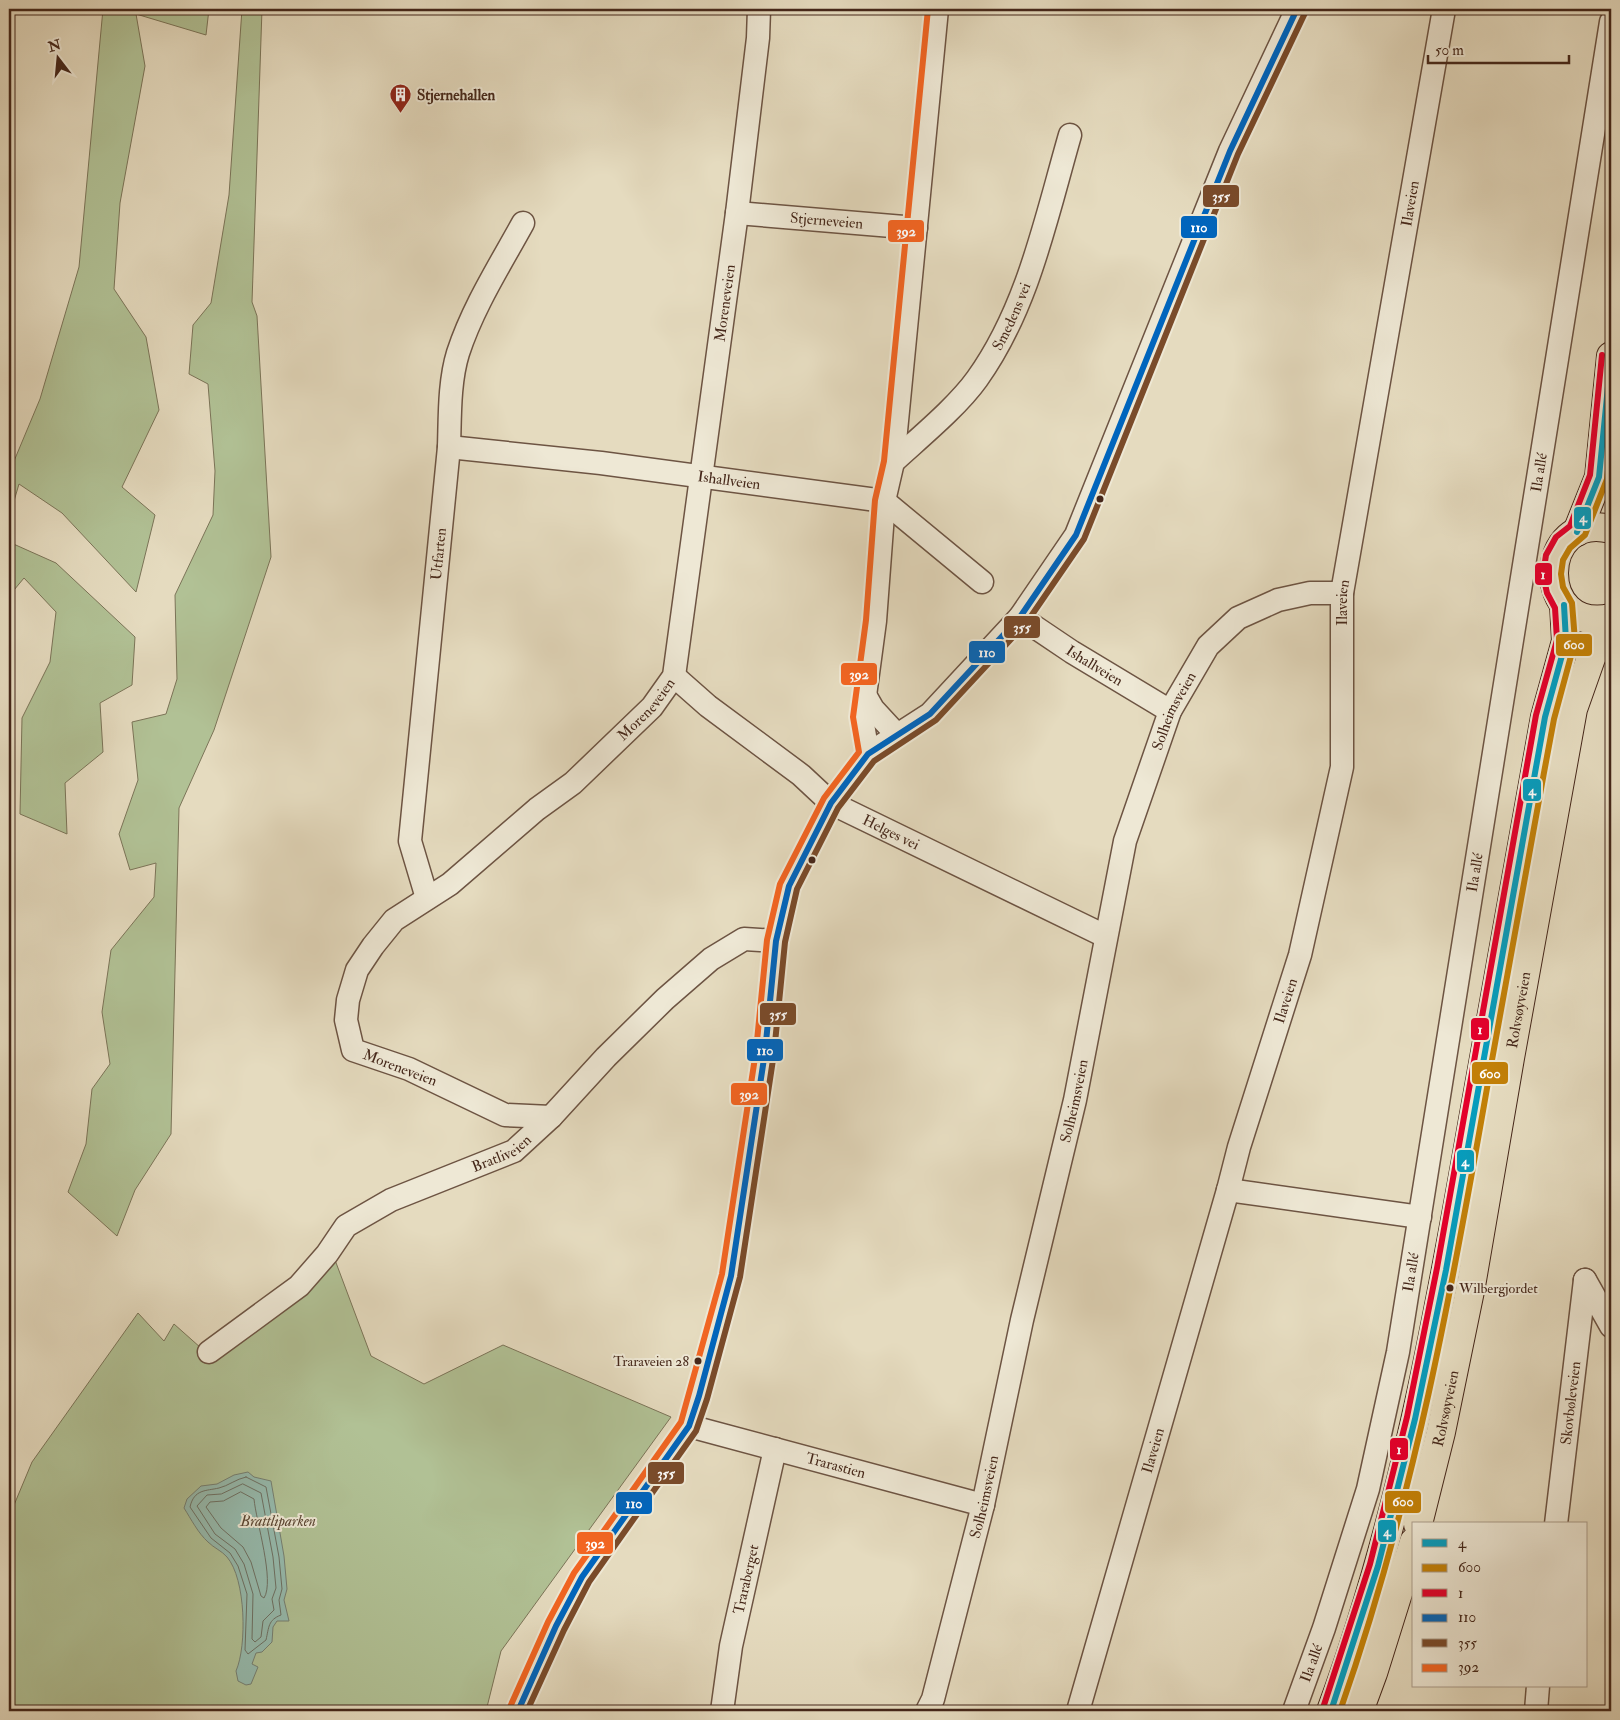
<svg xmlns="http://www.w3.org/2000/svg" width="1620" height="1720" viewBox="0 0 1620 1720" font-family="'IM FELL Double Pica',serif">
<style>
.green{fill:#b1c195;stroke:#7b7458}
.water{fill:#96bbae;stroke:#768073}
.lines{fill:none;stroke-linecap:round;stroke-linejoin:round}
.shore{stroke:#6e7164;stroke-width:1}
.street-casing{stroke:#6d5443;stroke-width:25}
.primary-casing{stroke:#45271a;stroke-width:30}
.street{stroke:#eee8d5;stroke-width:22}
.primary{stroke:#e5dbbf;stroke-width:28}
.bus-1-casing{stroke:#eee8d5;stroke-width:10}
.bus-2-casing{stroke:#eee8d5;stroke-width:10}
.bus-3-casing{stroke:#eee8d5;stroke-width:10}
.bus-4-casing{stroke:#eee8d5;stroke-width:10}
.bus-5-casing{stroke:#eee8d5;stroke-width:10}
.bus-6-casing{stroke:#eee8d5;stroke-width:10}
.bus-1{stroke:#079cbc;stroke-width:6}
.bus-2{stroke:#c28008;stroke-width:6}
.bus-3{stroke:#e4002b;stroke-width:6}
.bus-4{stroke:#0065bd;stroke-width:6}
.bus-5{stroke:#7a4b2a;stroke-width:6}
.bus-6{stroke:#f26522;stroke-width:6}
.bus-dot{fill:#45271a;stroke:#eee8d5;stroke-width:2}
.labels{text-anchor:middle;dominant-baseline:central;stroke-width:4;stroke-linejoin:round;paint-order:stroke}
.bus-label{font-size:14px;fill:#45271a;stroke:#eee8d5;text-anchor:start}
.poi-label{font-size:15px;font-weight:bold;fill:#45271a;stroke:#eee8d5;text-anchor:start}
.street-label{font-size:15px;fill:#45271a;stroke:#eee8d5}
.park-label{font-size:15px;font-style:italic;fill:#5b4633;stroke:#eee8d5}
.line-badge{stroke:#eee8d5;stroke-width:2}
.badge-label{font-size:14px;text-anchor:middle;font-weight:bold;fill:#fff}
</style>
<rect width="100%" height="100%" fill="#e5dbbf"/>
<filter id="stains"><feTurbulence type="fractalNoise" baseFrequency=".004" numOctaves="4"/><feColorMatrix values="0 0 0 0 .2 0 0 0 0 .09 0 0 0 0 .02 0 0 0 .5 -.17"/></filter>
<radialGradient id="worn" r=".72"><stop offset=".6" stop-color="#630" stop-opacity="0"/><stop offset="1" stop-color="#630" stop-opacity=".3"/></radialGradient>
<path class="green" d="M103,9h106l-3,26 -70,-21 9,52 -25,137 -6,86 32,48 13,73 -37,77 33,28 -19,77 -74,-79 -43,-29 -10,34v-45l31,-74 39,-132z
M242,9h20l-10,293 5,14 14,241 -57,173 -35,78 -8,326 -36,56 -18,46 -49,-44 18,-48 6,-55 18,-25 -8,-52 9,-62 43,-53 2,-34 -26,7 -11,-36 19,-54 -6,-58 34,-8 11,-35 -2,-84 38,-80 2,-44 -7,-87 -19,-10 4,-49 18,-22 18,-108z
M9,542l47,21 79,74 -3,48 -32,18 3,49 -38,31 2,51 -47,-20 2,-96 28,-56 6,-50 -32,-34 -15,18z
M332,1252l39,104 53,28 79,-39 168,72 -170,234 -15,60h-477v-194l23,-55 106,-149 26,28 10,-17 27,24z"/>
<path class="water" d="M248,1472l6,5 17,4 13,75 3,33 -3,11 5,21h-12l-4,6 -1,15 -10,10 -6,1 -4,11 6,3 -7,17 -5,1 -8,-4 -2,-10c11,-25 10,-92 -9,-114 -5,-6 -13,-9 -19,-15 -10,-9 -17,-23 -24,-34l3,-9 14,-13 16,-2 17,-9z"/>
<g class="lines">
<path class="shore" d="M246,1477l20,10 13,70 3,32 -3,11 2,15c-13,5 -12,12 -15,25l-18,14 -3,-4 2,-56 -9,-28 -8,-13 -19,-15 -21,-31c4,-18 16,-16 29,-19 9,-2 17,-9 27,-11z
M243,1484l18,9 12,64 3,31 -4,11 2,11 -11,11 -2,16 -6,5 -3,-3 1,-45 -9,-30 -9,-15 -20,-15 -18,-28 10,-11 14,-1z
M241,1492l13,7c2,22 21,82 10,99l-3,-2 -10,-34 -8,-15 -22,-19 -15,-21 4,-5 13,-1z"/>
<defs>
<g id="street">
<path id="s1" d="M737,213l179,15"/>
<path id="s2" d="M449,447l152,16 283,38 98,81"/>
<path id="s3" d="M893,462c26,-24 64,-55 84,-83 51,-71 69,-161 93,-244"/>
<path id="s4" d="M1020,617l52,35 98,59"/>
<path id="s5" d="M674,676l34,30 93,69 30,28 274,133"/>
<path d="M865,695l8,14 24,26"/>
<path d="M868,754l-6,-36 13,-97 9,-120 9,-39 44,-453"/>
<path id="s6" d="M427,898l-17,-57 39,-394c1,-30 0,-65 9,-94 15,-46 42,-88 65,-130"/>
<path id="s7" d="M551,1117l-46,-2 -96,-46 -56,-19 -7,-30 2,-20 9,-30 16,-24 21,-26 56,-36 87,-75 36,-26 79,-76 22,-31 63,-463 21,-175 1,-29"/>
<path d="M1228,1190l192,27"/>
<path d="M1585,1280l26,46"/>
<path id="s8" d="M209,1352l90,-66 28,-32 19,-28 45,-26 123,-49 37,-34 55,-60 59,-58 46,-40 33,-20 32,2"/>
<path id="s9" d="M689,1426l294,79"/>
<path id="s10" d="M1556,1524l29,-244"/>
<path d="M518,1711l38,-85 26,-49 107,-151 10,-30 32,-120 34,-224 11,-111 13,-55 42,-83 37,-49 62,-40 90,-97 56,-82 154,-384 67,-142"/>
<path id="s11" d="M722,1711l9,-65 44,-197"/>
<path id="s12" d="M927,1711l6,-12 50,-194 39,-185 53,-220 50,-259 45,-130 38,-65 30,-28 40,-18 32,-7h32"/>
<path id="s13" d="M1078,1711l150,-521 11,-43 61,-192 42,-188v-174l102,-584"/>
<path id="s14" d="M1294,1711l30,-83 44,-139 30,-137 213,-1330"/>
<path d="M1536,1711l2,-25"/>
</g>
<g id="primary">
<path d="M1611,529c-75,-19 -77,106 0,89"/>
<path d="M1577,532l22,-55 12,-121"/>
<path id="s15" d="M1418,1524l23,-92 30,-146 39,-228 63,-349 18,-51 19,-39"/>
<path d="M1331,1711c71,-191 107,-391 142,-591 23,-135 48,-269 72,-403l21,-76 -2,-36"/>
<path d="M1359,1711l14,-38 41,-131"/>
</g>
</defs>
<use href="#street" class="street-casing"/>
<use href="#primary" class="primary-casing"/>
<use href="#street" class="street"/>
<use href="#primary" class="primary"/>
<defs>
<path id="bus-1" d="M1577,532l22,-55 12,-121
M1331,1711l47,-145 37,-147 31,-149 99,-553 21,-76 -2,-36"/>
<path id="bus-2" d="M1340,1711c74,-211 112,-421 150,-640 21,-118 42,-235 64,-352l21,-78 -3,-38 -9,-16 -2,-13 2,-14 7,-12 15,-13 22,-56 4,-37"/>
<path id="bus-3" d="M1323,1708l47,-144 37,-147 30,-149 99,-553 21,-75 -2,-32 -8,-15 -4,-18 3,-20 10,-18 14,-11 20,-51 12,-120"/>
<path id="bus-4" d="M518,1711l38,-85 26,-49 107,-151 10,-30 32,-120 34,-224 11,-111 13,-55 42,-83 37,-49 62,-40 90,-97 56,-82 154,-384 67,-142"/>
<path id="bus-5" d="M527,1711l37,-81 25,-48 107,-151 11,-32 33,-122 34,-224 11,-111 12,-53 41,-81 36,-47 62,-41 91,-98 57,-83 154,-385 67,-141"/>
<path id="bus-6" d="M510,1707l38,-85 26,-49 107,-151 41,-148 34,-223 11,-111 13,-56 44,-86 35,-46 -6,-35 13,-97 9,-120 9,-39 44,-452"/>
</defs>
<use href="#bus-1" class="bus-1-casing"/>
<use href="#bus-2" class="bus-2-casing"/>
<use href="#bus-3" class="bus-3-casing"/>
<use href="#bus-4" class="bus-4-casing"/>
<use href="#bus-5" class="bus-5-casing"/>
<use href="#bus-6" class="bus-6-casing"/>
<use href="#bus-1" class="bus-1"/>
<use href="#bus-2" class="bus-2"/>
<use href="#bus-3" class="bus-3"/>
<use href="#bus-4" class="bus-4"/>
<use href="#bus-5" class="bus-5"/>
<use href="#bus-6" class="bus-6"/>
</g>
<defs>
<symbol id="building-pin" viewBox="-11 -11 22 30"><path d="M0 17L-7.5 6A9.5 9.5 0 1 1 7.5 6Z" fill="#8f2418" stroke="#eee8d5"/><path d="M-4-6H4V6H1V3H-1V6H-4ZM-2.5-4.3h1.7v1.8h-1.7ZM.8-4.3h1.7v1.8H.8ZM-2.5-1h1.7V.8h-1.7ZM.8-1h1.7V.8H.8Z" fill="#fff"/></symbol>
</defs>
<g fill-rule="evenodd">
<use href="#building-pin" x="388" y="82" width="25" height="34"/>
</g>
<g class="bus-dot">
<circle cx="1100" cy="499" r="4.5"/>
<circle cx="812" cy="860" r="4.5"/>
<circle cx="1450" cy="1288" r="4.5"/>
<circle cx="698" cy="1361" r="4.5"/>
</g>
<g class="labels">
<g class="bus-label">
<text x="1459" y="1288">Wilbergjordet</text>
<text x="689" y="1361" text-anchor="end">Traraveien 28</text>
</g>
<g class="poi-label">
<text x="417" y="95">Stjernehallen</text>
</g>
<g class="street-label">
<text stroke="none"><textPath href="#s13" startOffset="1550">Ilaveien</textPath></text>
<text stroke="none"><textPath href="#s1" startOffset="90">Stjerneveien</textPath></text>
<text stroke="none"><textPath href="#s7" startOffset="1106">Moreneveien</textPath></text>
<text stroke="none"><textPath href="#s3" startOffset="190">Smedens vei</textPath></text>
<text stroke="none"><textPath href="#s14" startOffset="1265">Ila allé</textPath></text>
<text stroke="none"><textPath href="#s2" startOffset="282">Ishallveien</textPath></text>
<text stroke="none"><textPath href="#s6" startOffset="348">Utfarten</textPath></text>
<text stroke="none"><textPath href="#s13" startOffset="1145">Ilaveien</textPath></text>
<text stroke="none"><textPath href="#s4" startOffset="89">Ishallveien</textPath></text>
<text stroke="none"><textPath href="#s7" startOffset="686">Moreneveien</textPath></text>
<text stroke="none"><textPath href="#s12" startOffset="1032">Solheimsveien</textPath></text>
<text stroke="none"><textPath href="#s5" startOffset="269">Helges vei</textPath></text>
<text stroke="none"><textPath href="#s14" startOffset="860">Ila allé</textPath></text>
<text stroke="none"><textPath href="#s13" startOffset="740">Ilaveien</textPath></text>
<text stroke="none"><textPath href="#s15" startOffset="524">Rolvsøyveien</textPath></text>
<text transform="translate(400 1068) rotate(21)">Moreneveien</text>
<text stroke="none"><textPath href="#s12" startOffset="628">Solheimsveien</textPath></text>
<text stroke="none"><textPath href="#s8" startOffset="360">Bratliveien</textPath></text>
<text stroke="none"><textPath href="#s14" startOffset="455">Ila allé</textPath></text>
<text stroke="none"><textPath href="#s10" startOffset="122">Skovbøleveien</textPath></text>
<text stroke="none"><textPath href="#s15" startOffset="119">Rolvsøyveien</textPath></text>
<text stroke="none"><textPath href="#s13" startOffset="271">Ilaveien</textPath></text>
<text stroke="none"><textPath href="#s9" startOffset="152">Trarastien</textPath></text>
<text stroke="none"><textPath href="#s12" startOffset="222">Solheimsveien</textPath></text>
<text stroke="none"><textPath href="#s11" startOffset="134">Traraberget</textPath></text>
<text stroke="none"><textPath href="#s14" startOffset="51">Ila allé</textPath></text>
</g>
<g class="park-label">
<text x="278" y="1521">Brattliparken</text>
</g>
</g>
<g class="line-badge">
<rect x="1202" y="184" width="38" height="24" rx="5" fill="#7a4b2a"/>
<rect x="1180" y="215" width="38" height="24" rx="5" fill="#0065bd"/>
<rect x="887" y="219" width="38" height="24" rx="5" fill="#f26522"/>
<rect x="1573" y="506" width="19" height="24" rx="5" fill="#079cbc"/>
<rect x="1534" y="562" width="19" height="24" rx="5" fill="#e4002b"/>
<rect x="1003" y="615" width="38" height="24" rx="5" fill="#7a4b2a"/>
<rect x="1555" y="633" width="38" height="24" rx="5" fill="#c28008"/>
<rect x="968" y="640" width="38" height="24" rx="5" fill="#0065bd"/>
<rect x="840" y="662" width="38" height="24" rx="5" fill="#f26522"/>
<rect x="1522" y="778" width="20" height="24" rx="5" fill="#079cbc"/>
<rect x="759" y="1002" width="38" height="24" rx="5" fill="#7a4b2a"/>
<rect x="1470" y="1017" width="20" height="24" rx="5" fill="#e4002b"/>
<rect x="746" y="1038" width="38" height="24" rx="5" fill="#0065bd"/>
<rect x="1471" y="1061" width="38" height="24" rx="5" fill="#c28008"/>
<rect x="730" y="1082" width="38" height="24" rx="5" fill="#f26522"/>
<rect x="1456" y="1149" width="19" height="24" rx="5" fill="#079cbc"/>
<rect x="1389" y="1437" width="20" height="24" rx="5" fill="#e4002b"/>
<rect x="647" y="1461" width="38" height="24" rx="5" fill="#7a4b2a"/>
<rect x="1384" y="1490" width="38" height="24" rx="5" fill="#c28008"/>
<rect x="615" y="1491" width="38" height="24" rx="5" fill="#0065bd"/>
<rect x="1377" y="1519" width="20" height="24" rx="5" fill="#079cbc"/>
<rect x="576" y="1531" width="38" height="24" rx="5" fill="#f26522"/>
</g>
<g class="badge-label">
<text x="1221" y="201">355</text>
<text x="1199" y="232">110</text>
<text x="906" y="236">392</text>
<text x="1583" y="522">4</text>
<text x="1543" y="579">1</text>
<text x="1022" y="632">355</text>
<text x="1574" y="649">600</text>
<text x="987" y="657">110</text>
<text x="859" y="679">392</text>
<text x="1532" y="795">4</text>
<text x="778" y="1019">355</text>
<text x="1480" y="1034">1</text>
<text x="765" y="1055">110</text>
<text x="1490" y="1078">600</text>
<text x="749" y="1099">392</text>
<text x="1465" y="1166">4</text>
<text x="1399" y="1454">1</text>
<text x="666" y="1478">355</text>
<text x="1403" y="1506">600</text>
<text x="634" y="1508">110</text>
<text x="1387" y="1536">4</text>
<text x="595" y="1548">392</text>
</g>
<rect width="1620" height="1720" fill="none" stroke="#e5dbbf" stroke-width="30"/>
<rect x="10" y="10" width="1600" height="1700" fill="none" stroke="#45271a" stroke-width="2.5"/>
<rect x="15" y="15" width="1590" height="1690" fill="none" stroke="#45271a"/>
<rect x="1412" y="1522" width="175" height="165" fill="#eee8d5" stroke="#aa9b8a"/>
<rect x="1422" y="1539" width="25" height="8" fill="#079cbc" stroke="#aa9b8a"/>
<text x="1458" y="1548" font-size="15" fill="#45271a">4</text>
<rect x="1422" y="1564" width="25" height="8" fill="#c28008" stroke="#aa9b8a"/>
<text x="1458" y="1572" font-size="15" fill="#45271a">600</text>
<rect x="1422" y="1589" width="25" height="8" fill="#e4002b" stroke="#aa9b8a"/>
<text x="1458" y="1598" font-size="15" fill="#45271a">1</text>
<rect x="1422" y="1614" width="25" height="8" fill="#0065bd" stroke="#aa9b8a"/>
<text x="1458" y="1622" font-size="15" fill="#45271a">110</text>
<rect x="1422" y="1639" width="25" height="8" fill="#7a4b2a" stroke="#aa9b8a"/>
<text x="1458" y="1648" font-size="15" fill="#45271a">355</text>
<rect x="1422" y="1664" width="25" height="8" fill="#f26522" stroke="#aa9b8a"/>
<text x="1458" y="1672" font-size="15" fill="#45271a">392</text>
<g transform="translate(58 58) rotate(344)" stroke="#eee8d5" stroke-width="4" paint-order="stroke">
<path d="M0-4L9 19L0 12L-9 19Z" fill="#45271a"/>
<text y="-8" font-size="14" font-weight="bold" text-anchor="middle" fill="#45271a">N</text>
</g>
<path d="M1428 55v8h141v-8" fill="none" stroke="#45271a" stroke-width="2.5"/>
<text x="1435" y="55" font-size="15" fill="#45271a" stroke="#eee8d5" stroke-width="4" paint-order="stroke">50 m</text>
<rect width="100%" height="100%" filter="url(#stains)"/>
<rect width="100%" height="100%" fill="url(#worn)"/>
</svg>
